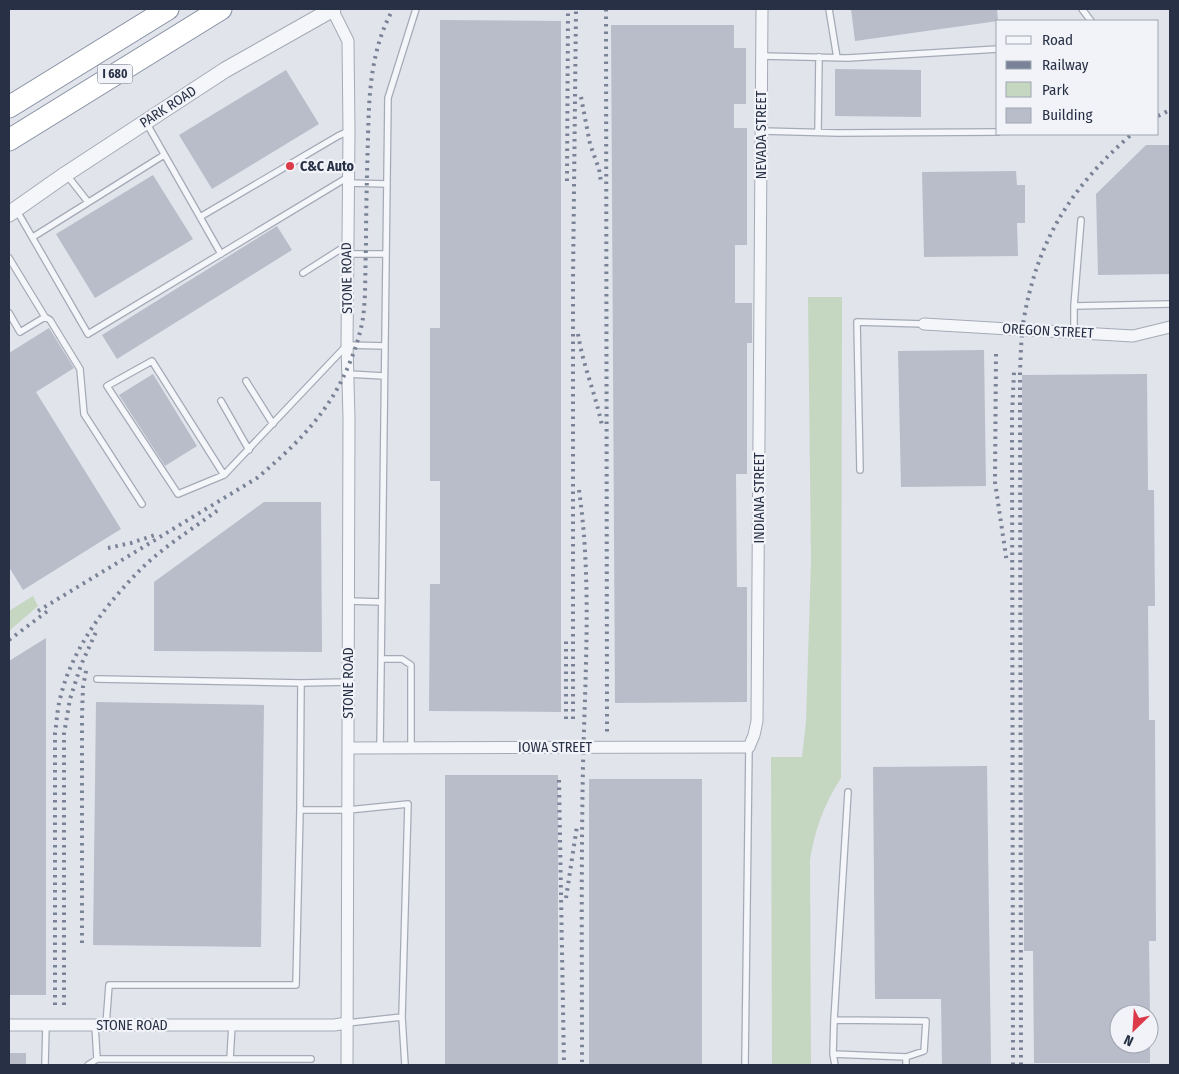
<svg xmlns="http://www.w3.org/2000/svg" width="1179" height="1074" viewBox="0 0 1179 1074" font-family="'Fira Sans Condensed',sans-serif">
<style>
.green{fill:#c5d6c1}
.building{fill:#b8bdc9}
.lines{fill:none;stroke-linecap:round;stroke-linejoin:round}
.service-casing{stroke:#a5aab6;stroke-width:8}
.minor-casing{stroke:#a5aab6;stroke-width:13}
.tertiary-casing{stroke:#a5aab6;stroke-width:17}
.motorway-casing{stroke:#8790a3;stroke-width:23}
.service{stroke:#f4f6f9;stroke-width:5.5}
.minor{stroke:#f4f6f9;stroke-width:11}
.tertiary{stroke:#f4f6f9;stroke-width:15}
.motorway{stroke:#fff;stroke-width:21}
.rail{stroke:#798296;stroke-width:4;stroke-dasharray:2.5 5;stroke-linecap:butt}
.poi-dot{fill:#dc3a49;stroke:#f1f3f8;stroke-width:2}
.labels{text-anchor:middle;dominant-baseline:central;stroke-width:4.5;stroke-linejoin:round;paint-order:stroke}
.shield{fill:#f1f3f8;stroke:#646a7b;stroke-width:1}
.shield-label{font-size:12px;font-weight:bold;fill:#273045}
.street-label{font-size:14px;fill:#273045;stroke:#f1f3f8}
.poi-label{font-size:14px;font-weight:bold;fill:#273045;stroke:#f1f3f8;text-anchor:start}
</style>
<rect width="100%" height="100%" fill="#e1e4eb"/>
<path class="green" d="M808,297h34l-1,481c-17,26 -26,51 -31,82l1,205h-39l-1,-308h31l4,-35 5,-160z
M33,596l5,10 -29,25v-20z"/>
<path class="building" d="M851,9h146l1,12 -143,20z
M440,20l121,1v691l-132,-1 1,-127h10v-103h-10v-153h10z
M611,25h123v23h12v56h-12v24h13v117h-12v58h17v40h-5v131h-11l1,113h10v115l-132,1z
M835,69l86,1v47l-86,-1z
M286,70l33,54 -107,65 -33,-54z
M1146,145h24v129l-72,1 -2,-81z
M1016,171l1,14h8v38h-8l1,33 -94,1 -2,-85z
M153,175l40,64 -98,59 -39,-64z
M277,226l15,24 -175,109 -15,-24z
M49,328l25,40 -38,24 85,137 -98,61 -14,-23v-214z
M984,350l2,136 -85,1 -3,-136z
M153,374l44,72 -32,20 -46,-71z
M1147,374l1,116h6l1,116h-7l1,114h6l1,221h-7l1,73h-31v30h31v19h-116l-1,-112h-9l-2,-576z
M264,502h57l1,150 -168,-1v-69z
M46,638v357h-37v-334z
M96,702l168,3 -3,242 -168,-2z
M987,766l4,298h-49l-1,-65h-66l-2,-232z
M445,775h113v290h-113z
M589,779h113v286h-113z
M9,1053h17v12h-17z"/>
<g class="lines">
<defs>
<path id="service" d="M829,9l8,49
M1082,9l9,12
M762,56l86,2 150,-9
M147,124l74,130
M761,131l77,2 160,-1
M818,132l1,-75
M66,174l22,28
M348,183l39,1
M17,211l71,123 260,-157
M200,217l138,-81 11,-5
M1081,220l-7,86 96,-2
M33,237l131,-82
M347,254h39
M9,258l36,59 -25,15 -11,-19
M303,273l44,-28
M45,317l5,3 30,49 4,45 58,90
M1074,333v-27
M348,374l36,2
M246,381l27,43
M221,401l28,49
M860,470l-3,-148 67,2
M224,475l-72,-114 -45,25 71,108 46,-19 123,-130 38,1
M349,601l33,1
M381,659h21l9,6v83
M97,679l204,4 -1,127 -4,175h-187l-3,40
M301,683l47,-1
M380,748l8,-650 28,-89
M300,810h48l60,-6 -6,213
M834,1020l14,-228
M347,1023l55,-6 3,48
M95,1025l2,34h214
M833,1054l1,-34 92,1 -2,30 -18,6
M230,1059l2,-34
M45,1065l1,-40
M88,1065l9,-6
M745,1065l4,-318
M835,1065l-2,-11 73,3v8"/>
<path id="minor" d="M332,9l16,32 1,90 -2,214 2,73 -2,647
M924,324l209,12 37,-9
M348,748l401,-1 5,-12 3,-14 5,-712
M9,1025h325l13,-2"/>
<path id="tertiary" d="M9,214l57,-40 159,-104 108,-61"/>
<path id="motorway" d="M9,107l159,-98
M9,140l212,-131"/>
</defs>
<use href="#service" class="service-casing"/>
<use href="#minor" class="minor-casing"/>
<use href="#tertiary" class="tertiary-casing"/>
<use href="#motorway" class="motorway-casing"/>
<use href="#service" class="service"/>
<use href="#minor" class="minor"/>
<use href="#tertiary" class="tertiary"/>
<use href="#motorway" class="motorway"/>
<path class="rail" d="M606,9l1,723
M581,97l9,47 9,25 2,13
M1158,116l12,-6
M567,181l1,-172
M578,334c5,32 18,61 24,92
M996,354l-1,128 12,81
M579,490c13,91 6,184 4,276 -2,100 -1,200 -1,299
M108,548l23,-5 27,-9
M38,611l219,-133c25,-21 49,-43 68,-70 18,-25 33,-60 38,-90 3,-23 2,-48 3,-72 0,-36 1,-73 2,-109 1,-45 3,-88 25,-128
M9,640l40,-30
M566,719v-78
M573,719v-439l3,-271
M559,780l5,285
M566,898l11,-72
M82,943v-228l1,-28 4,-21
M55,1005v-272c2,-12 2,-23 5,-34 11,-48 43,-91 77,-126 23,-24 54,-43 81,-63
M64,1005v-271l6,-35 11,-34 15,-33
M1013,1065l-1,-651 2,-42
M1021,1065l-1,-694c1,-18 1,-36 4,-53 14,-79 48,-132 108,-184"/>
</g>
<circle class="poi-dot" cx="290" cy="166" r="5"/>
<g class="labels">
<rect class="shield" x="97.5" y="64.5" width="35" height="19" rx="4"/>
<g class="shield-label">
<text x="115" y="74">I 680</text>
</g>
<g class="street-label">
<text transform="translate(168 107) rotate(-33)">PARK ROAD</text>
<text transform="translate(761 135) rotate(-90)">NEVADA STREET</text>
<text transform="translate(347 278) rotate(-91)">STONE ROAD</text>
<text transform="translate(1048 331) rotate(3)">OREGON STREET</text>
<text transform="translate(759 498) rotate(-90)">INDIANA STREET</text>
<text transform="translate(348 683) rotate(-90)">STONE ROAD</text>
<text x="555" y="747">IOWA STREET</text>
<text x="132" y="1025">STONE ROAD</text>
</g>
<g class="poi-label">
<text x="300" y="166">C&amp;C Auto</text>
</g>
</g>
<rect width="1179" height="1074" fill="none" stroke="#273045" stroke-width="20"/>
<rect x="996" y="20" width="162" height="115" fill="#f1f3f8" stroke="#a0a5b0"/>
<rect x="1006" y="36" width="25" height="8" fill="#f4f6f9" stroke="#a0a5b0"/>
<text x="1042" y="45" font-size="15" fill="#273045">Road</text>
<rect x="1006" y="61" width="25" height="8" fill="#798296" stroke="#a0a5b0"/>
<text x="1042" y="70" font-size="15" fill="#273045">Railway</text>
<rect x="1006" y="82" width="25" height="15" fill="#c5d6c1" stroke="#a0a5b0"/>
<text x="1042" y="95" font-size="15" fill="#273045">Park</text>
<rect x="1006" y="108" width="25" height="15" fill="#b8bdc9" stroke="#a0a5b0"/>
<text x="1042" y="120" font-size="15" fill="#273045">Building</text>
<g transform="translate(1134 1029) rotate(205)"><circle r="24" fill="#f1f3f8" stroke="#a0a5b0"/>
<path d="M0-4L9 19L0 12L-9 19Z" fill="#dc3a49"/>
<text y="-8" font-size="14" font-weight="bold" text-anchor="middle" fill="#273045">N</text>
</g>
</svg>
